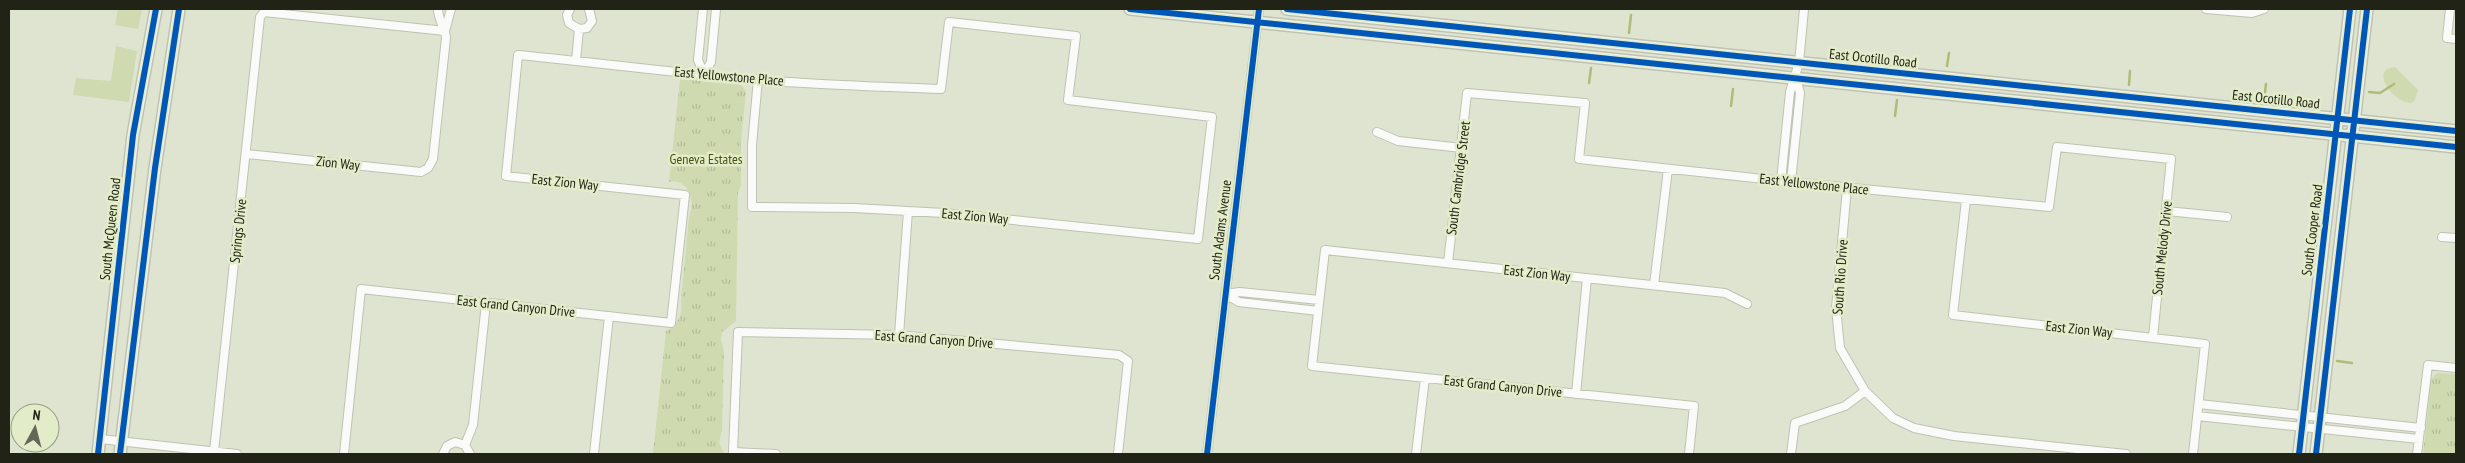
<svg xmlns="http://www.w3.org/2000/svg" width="2465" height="463" viewBox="0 0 2465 463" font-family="'PT Sans Narrow',sans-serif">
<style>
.grass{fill:#d0dab1}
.park{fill:url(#park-tufts)}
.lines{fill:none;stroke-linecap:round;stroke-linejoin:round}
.stream{stroke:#afbc77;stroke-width:2.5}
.minor-casing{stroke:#bec2b3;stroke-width:10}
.secondary-casing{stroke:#bec2b3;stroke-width:14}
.minor{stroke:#fafbf8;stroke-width:8}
.secondary{stroke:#f2f3ec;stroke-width:11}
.cycleway-casing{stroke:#e3ecc9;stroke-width:9}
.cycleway{stroke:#0057b8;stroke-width:6}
.labels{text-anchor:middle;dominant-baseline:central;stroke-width:5;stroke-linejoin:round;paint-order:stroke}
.street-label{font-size:14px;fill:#202316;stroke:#e3ecc9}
.park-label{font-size:14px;fill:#485310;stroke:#e3ecc9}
</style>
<defs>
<pattern id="park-tufts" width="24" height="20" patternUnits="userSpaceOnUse" patternTransform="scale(1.25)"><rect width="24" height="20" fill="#d0dab1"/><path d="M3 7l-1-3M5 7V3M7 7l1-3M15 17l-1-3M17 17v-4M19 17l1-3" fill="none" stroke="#b2bb98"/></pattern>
</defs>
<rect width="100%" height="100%" fill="#dfe4d1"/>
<path class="grass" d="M118,9h24l-4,20 -23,-4z
M116,46l21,5 -8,51 -56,-7 3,-17 35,3z
M2395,67l23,23 -3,10 -4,3c-19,-1 -42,-34 -16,-36z"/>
<path class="park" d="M680,79l61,6 5,6 -5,52v42l-3,8 -2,128 -14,11 -1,8 3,11 -2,79 -3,12 5,12h-71l13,-123c12,-6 17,-16 15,-30l8,-84c7,-15 0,-39 -20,-35z
M2437,373l19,1v80h-33l8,-75z"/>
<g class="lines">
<path class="stream" d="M1629,33l2,-18
M1947,66l2,-13
M1589,83l2,-15
M2129,85l1,-14
M2369,92l11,1 14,-9
M2264,100l2,-16
M1731,106l2,-17
M1895,116l2,-16
M2337,361l15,2"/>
<defs>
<path id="minor" d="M570,9l-3,6 2,8 10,6 8,-1 5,-7 -3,-12
M703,9l-5,51 6,14
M2206,9l46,4 12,-4
M2450,9l-3,29 9,1
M445,31l6,-22
M576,61l3,-32
M704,74l7,-12 5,-53
M1377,132l21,9 64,7
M247,154l174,18 7,-4 5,-9 13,-121c-1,-11 -8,-18 -8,-29
M1781,181l9,-89 9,-29 5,-54
M1791,182l9,-89 -4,-15
M1847,188l-11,120 4,40 25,43 28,27 21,10 40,8 172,18
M1966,200l-13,115 252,29 -12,110
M2167,211l60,6
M2442,237l14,1
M1448,263l19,-170 118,10 -6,56 212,23 258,25 8,-60 114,12 -18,178
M1654,285l14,-116
M1225,294l14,8 79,9
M1225,294l15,-2 79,8
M899,335l9,-124
M1576,394l11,-116
M2199,404l222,24
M2197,416l222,23
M100,439l137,15
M465,445l8,-20 13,-122
M214,452l46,-435 4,-5 181,19
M344,454l17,-165 310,34 14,-128 -179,-19 12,-121c95,9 191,23 286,28 46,3 91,4 137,6l8,-67 127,14 -8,64 144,17 -14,122 -254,-26 -90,-5 -102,-1v-62l6,-66
M443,454l4,-8 8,-4 10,3 5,9
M594,454l15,-138
M776,454l-43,-2 5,-120 160,3 221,20 9,6 -10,93
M1207,454l52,-445
M1416,454l9,-76
M1689,454l5,-48 -382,-40 13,-116 400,43 22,11
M1791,454l4,-31 50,-17 20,-15
M2417,454l11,-89 28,3"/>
<path id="secondary" d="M1130,9l1326,138
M1287,9l1169,122
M98,454l35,-319 23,-126
M120,454l35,-286 24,-159
M2299,454l51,-445
M2316,454l51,-445"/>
</defs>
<use href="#minor" class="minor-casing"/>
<use href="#secondary" class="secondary-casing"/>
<use href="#minor" class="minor"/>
<use href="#secondary" class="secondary"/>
<defs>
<path id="cycleway" d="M1130,9l1326,138
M1287,9l1169,122
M98,454l35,-319 23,-126
M120,454l35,-286 24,-159
M1207,454l52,-445
M2299,454l51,-445
M2316,454l51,-445"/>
</defs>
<use href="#cycleway" class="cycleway-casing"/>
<use href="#cycleway" class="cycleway"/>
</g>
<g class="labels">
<g class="street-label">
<text transform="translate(1873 58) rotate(6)">East Ocotillo Road</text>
<text transform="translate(729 76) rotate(5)">East Yellowstone Place</text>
<text transform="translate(2276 99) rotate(6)">East Ocotillo Road</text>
<text transform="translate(338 163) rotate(6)">Zion Way</text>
<text transform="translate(1458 178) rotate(-83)">South Cambridge Street</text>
<text transform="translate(565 182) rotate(6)">East Zion Way</text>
<text transform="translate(1814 184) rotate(6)">East Yellowstone Place</text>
<text transform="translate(975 216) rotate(5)">East Zion Way</text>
<text transform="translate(110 229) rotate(-84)">South McQueen Road</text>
<text transform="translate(1220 230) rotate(-83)">South Adams Avenue</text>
<text transform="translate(2312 230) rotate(-83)">South Cooper Road</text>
<text transform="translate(238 231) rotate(-84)">Springs Drive</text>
<text transform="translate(2162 248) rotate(-84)">South Melody Drive</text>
<text transform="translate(1537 273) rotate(6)">East Zion Way</text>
<text transform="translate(1840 277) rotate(-86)">South Rio Drive</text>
<text transform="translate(516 306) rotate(6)">East Grand Canyon Drive</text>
<text transform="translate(2079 329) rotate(6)">East Zion Way</text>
<text transform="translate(934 339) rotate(4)">East Grand Canyon Drive</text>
<text transform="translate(1503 386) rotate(6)">East Grand Canyon Drive</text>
</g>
<g class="park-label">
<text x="706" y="159">Geneva Estates</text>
</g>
</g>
<rect width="2465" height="463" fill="none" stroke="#202316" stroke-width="20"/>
<g transform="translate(35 428) rotate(7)"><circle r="24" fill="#e3ecc9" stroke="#959c81"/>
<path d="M0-4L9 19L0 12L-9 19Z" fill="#636757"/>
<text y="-8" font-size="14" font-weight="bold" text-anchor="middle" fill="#202316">N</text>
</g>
</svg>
